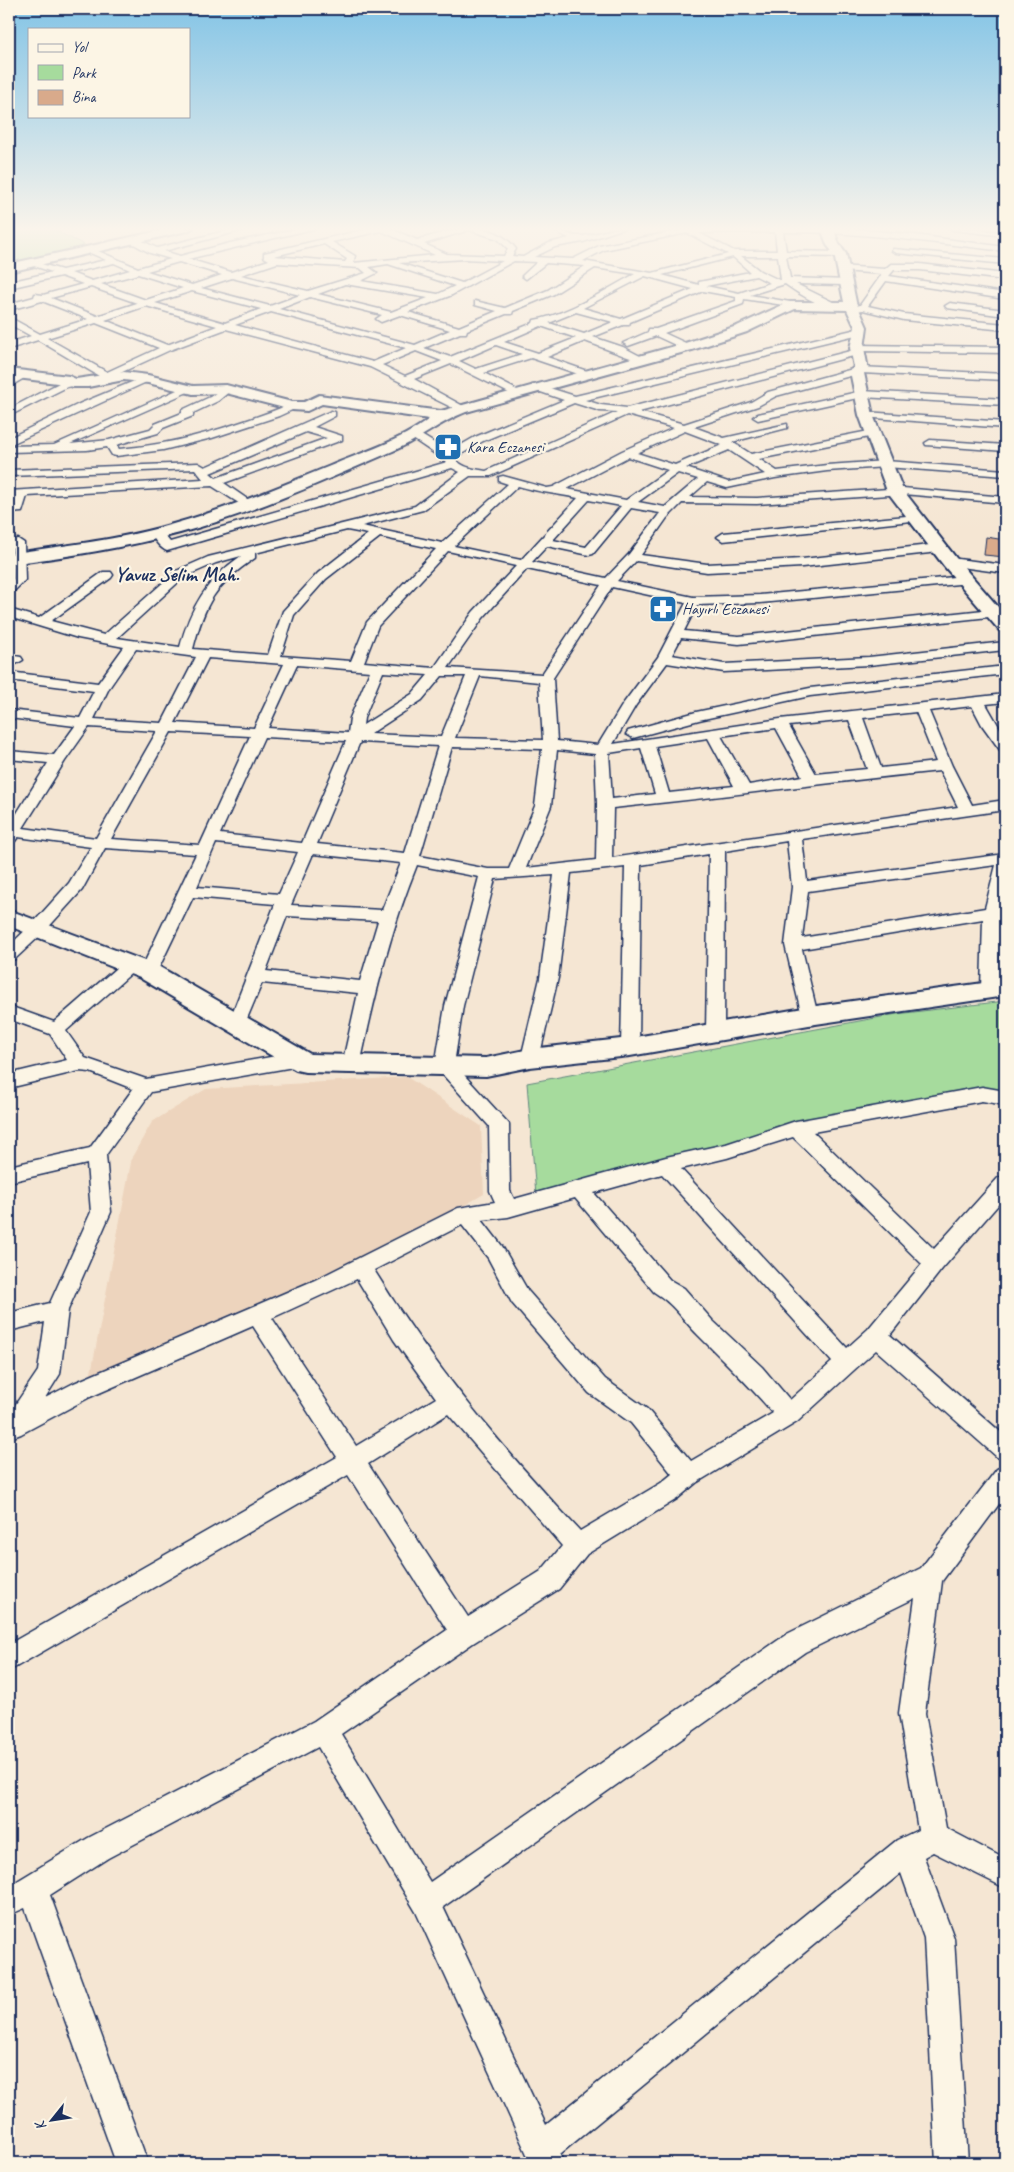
<svg xmlns="http://www.w3.org/2000/svg" width="1014" height="2172" viewBox="0 0 1014 2172" font-family="Caveat,sans-serif">
<style>
.built{fill:#edd4bd}
.green{fill:#a6db9d;stroke:#60857e}
.building{fill:#d9aa8b;stroke:#1b2f5e}
.lines{fill:none;stroke-linecap:round;stroke-linejoin:round}
.street-casing{stroke:#1b2f5e;stroke-width:3}
.secondary-casing{stroke:#1b2f5e;stroke-width:4}
.street{fill:#fcf5e5;fill-rule:evenodd}
.secondary{fill:#fcf5e5;fill-rule:evenodd}
.labels{text-anchor:middle;dominant-baseline:central;stroke-width:4.5;stroke-linejoin:round;paint-order:stroke}
.far-poi-label{font-size:16px;fill:#1b2f5e;stroke:#fcf5e5;text-anchor:start}
.far-district-label{font-size:21px;font-weight:bold;fill:#1b2f5e;stroke:#fcf5e5}
</style>
<rect width="100%" height="100%" fill="#f5e6d3"/>
<filter id="ink" filterUnits="userSpaceOnUse"><feTurbulence type="fractalNoise" baseFrequency=".02" numOctaves="2"/><feDisplacementMap in="SourceGraphic" scale="10" xChannelSelector="R" yChannelSelector="G"/><feConvolveMatrix kernelMatrix="1 2 1 2 8 2 1 2 1" color-interpolation-filters="sRGB"/></filter>
<g filter="url(#ink)">
<path class="built" d="M407,1077l74,49 3,68 -155,89 -242,111 45,-237 20,-35 54,-33z"/>
<path class="green" d="M9,228h41l41,20 -82,19z
M1005,1001v93l-38,-5 -14,3 -417,103 -9,-112 370,-69z"/>
<path class="building" d="M986,537l19,3v17l-21,-2z"/>
<g class="lines">
<defs>
<path id="street" d="M237,228l10,1 -83,22 16,5 50,-13 71,-15h16l-129,31 43,13 38,-12 -5,-3v-4l107,-25h18l28,12c35,-10 72,-25 99,9l-4,7 11,1 26,-14 20,-5 -21,-10c13,0 20,8 30,8 11,1 31,-8 47,-8l-42,14 -28,5 -21,10 39,2 26,-13 88,-17 157,-1 64,6 97,13v4c-74,-8 -147,-20 -222,-19l3,19 57,1 1,2 -4,3 -54,-1 4,22 58,2v4l-3,1 -49,-1 43,21v4c-13,2 -43,-17 -54,-25l-35,11 46,8v4l-52,-8 -1,5 -79,29 26,12v4h-6l-28,-13 -28,10 -5,-3 25,-11 1,-3h7l80,-28v-4l-33,-6 -73,31 -1,3h-6l-30,12 30,10 19,10v4c-4,1 -48,-17 -57,-20l-38,16 40,14v4h-6l-50,-17 -47,15 35,18v4l-4,1 -64,-32 -37,15 51,28 1,2 -5,3 -91,-45 -144,-38 -56,21 -74,34 -5,-3 8,-5 -61,-36 -29,9v-6l22,-7 -22,-12v-7l31,17 48,-15 -46,-18 -33,9v-6l25,-7 1,-3 8,1 40,-11 -22,-8 -52,12v-6l43,-10 -21,-7v-4l31,9 44,-10 -18,-8 -1,-2 4,-2 47,20 33,-9 -21,-6 -20,-11v-4h6l21,10zM469,230l29,9 10,10 -4,7 -57,-2 -23,-10zM381,231l54,24 -82,8 2,-7 -23,-14zM775,232l2,19h-43l-35,-18zM687,233l41,21 -76,19 -69,-12 21,-11zM324,244l23,15 -2,3 -71,-6zM741,256h37l3,24h-2l-19,-9zM733,257l17,15 -51,10v3l-37,-10zM465,259l38,2 -41,22 -63,-20zM514,261l23,1 -15,14 4,3 20,-16 39,3 -37,24 -43,18 -30,-7v4l22,6 -38,16 -51,-15 44,-17zM179,262l43,13 -30,10 -45,-14zM114,263l16,7 -38,11 -21,-8zM277,263l83,5 6,5 -58,18 -67,-16zM388,264l67,22 -17,8 -77,-13 16,-8 -8,-6zM595,268l40,6c-32,17 -66,40 -101,46l-1,3 -83,34 -26,-9 36,-15h6l1,-3 39,-16h6l1,-3 41,-17zM138,274l45,14 -37,12 -45,-16zM645,276l48,13 -72,30 -38,-11zM756,276l14,7 -31,10 -33,-7zM232,278l68,17 -30,11 -69,-18zM345,284l6,1 77,13 -37,14 -73,-18zM91,287l46,16 -40,13 -46,-18zM192,291l69,18 -36,14 -70,-20zM310,297l72,18 -6,4 5,3 19,-7 50,15 -35,15 -136,-36zM146,306l71,20 -50,19 -62,-25zM271,312l135,36 -33,14 -138,-37zM576,312l37,10 -29,12 -35,-11zM96,323l63,25 -52,24 -60,-34zM541,326l35,12 -38,15 -34,-11zM496,345l26,9 -46,15 -17,-8zM416,351l26,10 -37,15 -23,-11z
M949,228l56,4v4l-52,-6z
M893,249l112,10v5l-109,-11 -4,-2z
M891,264h29l85,10v6l-85,-10h-26l-5,6 116,17v6l-119,-18 -18,25 36,8 101,10v6l-101,-10 -41,-10 -13,2v-4l10,-3 22,-31 -40,-3 -3,-1v-4l46,3z
M950,303l55,7v6l-58,-8 -2,-2z
M861,328l3,1v4l-279,67 16,5 26,3 227,-58 -2,-2 5,-3 148,2v6l-143,-2 -1,3 -222,58 45,12 67,-22 17,-10 92,-25 145,7v6l-144,-7 -85,23 -18,10 -64,21 30,11 63,-14v4l-55,14 19,12 123,-24 5,3 -5,3 -115,23 18,12 50,-6 59,-4 119,9v6l-119,-9 -59,4 -52,7 -48,10 -20,-6 -17,15 67,1 146,-10 102,9v6l-102,-9 -146,10 -75,-1 -15,15 -26,37 66,9 95,-5 137,-15 6,4 -6,4 -137,15 -95,5 -71,-11 -19,20 76,16 67,-2 205,-19 4,1 2,3 -2,3 -209,20 -63,2 -13,26 55,5 254,-27 6,4 -1,3 -259,28 -58,-6 -9,17 52,9 145,-7 136,-15v8l-136,15 -145,7 -57,-9 -31,42 -23,39 167,-25 225,-25v8l-19,2 19,33v14l-5,-1 -18,-25 -10,-19 -43,5 23,55 20,39 33,-5v10l-203,29 5,42 198,-27v39l-5,19 -1,78 -3,4 -6,2 -6,-2 -3,-4 2,-71 -181,30 16,67 -3,4 -6,2 -6,-2 -18,-75 7,-58 -5,-46 -62,10 -1,180 -3,4 -6,2 -6,-2 -3,-4 3,-177 -68,11 -2,182 -3,5 -6,2 -6,-2 -3,-5 4,-180 -54,6 -13,105 -19,80 -2,5 -7,2 -7,-2 -2,-5 19,-80 14,-103 -59,4 -32,127 -9,58 55,60 1,67 4,8 152,-42 60,-13 70,-23 186,-34 23,4v14l-23,-4 -169,31 121,117 64,-71 7,-2v21l-63,72 -52,66 115,101v24l-8,-3 -121,-107 -79,72 -101,61 -19,16 -90,55 -28,35 -86,54 -132,91 89,148 357,-248 134,-66 76,-99 8,-3v30l-63,85 -17,132 21,115 59,31v29l-72,-36 -9,5 30,81 14,225h-32l-12,-225 -23,-65 -341,281 3,9h-32l-115,-251 -98,-165 -210,111 -58,37 98,268h-32l-91,-255 -16,7v-29l79,-48 226,-117 133,-91 -99,-155 -339,196v-27l328,-187 -84,-131 -163,71 -69,37 -8,3 -4,-1v-22l29,-43 7,-49 -36,9v-18l41,-10 41,-91 -4,-48 -78,18v-16l81,-18 43,-59 -43,-17 -11,-1 -70,17v-14l58,-14 -17,-26 -41,-15v-13l45,16 69,-60h12l3,4 -3,4 -69,61 19,27 61,21 153,-27 7,2 2,5 -2,5 -7,2 -148,26 -45,63 5,57 -43,98 -8,64 -15,24 29,-15 241,-103 143,-72 37,-6 -5,-11 -1,-65 -54,-60 10,-60 34,-129 -62,-12c-27,67 -42,129 -57,200l-2,5 -7,2 -7,-2 -2,-5 16,-72 -96,-10 -19,45 -6,2 -6,-2 -3,-4 47,-120 -82,-7 -38,79h-12l-3,-4 56,-118 -91,-6 -23,42 -37,41 -30,28 -6,2v-15l24,-23 36,-40 22,-36 -73,-10 -3,4 -6,2v-17l39,-63 -39,-4v-8l45,4 21,-29 -66,-8v-8l71,8 14,-27 -85,-11v-8l89,11 26,-36 -46,-9 -69,-21v-8l30,9 64,-46h8l2,3 -2,3 -60,43 53,14 72,-64 32,-14 207,-51 45,-34 -8,-4 -285,83c-6,-2 -17,-14 -14,-20h8l9,11 277,-80 -37,-25v-4h8l31,19 26,-15 89,-37 -32,-11v-4h8l35,11zM574,403l26,8 17,1 -131,59c-11,-2 -25,-3 -31,-13l28,-17zM627,415l47,13 -52,23 -69,36 -6,1 -44,-12 -4,1v4l9,3 -66,59 -80,-17 61,-16 47,-34h21zM685,431l37,14 -47,20 -38,-12zM729,450l36,24 -37,8 -42,-14zM628,457l40,13 -42,30 -59,-11zM678,473l20,6 -33,28 -27,-5zM518,486c20,6 40,8 60,12l-57,62 -67,-14zM589,500l32,6 -35,41 -33,-7zM631,508l29,5 -31,41 -23,24 -74,-16 15,-16 42,9 4,-1zM347,530l21,4 -50,39 -35,38 -15,44 -75,-6c12,-47 22,-64 62,-91v-5zM380,537l56,12 -69,73 -16,39 -70,-5 13,-41 32,-36zM448,551l68,15 -43,46 -39,56 -70,-6 14,-36zM241,556c-34,23 -51,52 -61,91l-63,-9 67,-61 32,-14zM527,569l74,16 -59,89 -94,-6 35,-50zM612,587l74,16 -28,54 -35,47 -25,41 -41,-4 -4,-63zM136,649l60,8 -34,66 -68,-4 15,-31zM208,658l76,6 -30,64 -79,-5zM297,665l73,6 -20,47 -2,15 -80,-5zM383,672l45,3 -16,19 -49,31 1,-7zM442,676h24l-25,61 -71,-3 52,-34zM480,676l59,6 4,58 -88,-2zM916,712l20,50 -55,6 -18,-50zM849,720l18,49 -51,5 -27,-48zM89,727l68,4 -61,107 -73,-10 42,-67zM776,728l26,48 -53,9 -28,-49zM171,732l79,4 -50,109 -89,-6zM264,737l82,4 -44,102 -82,-9zM708,738l26,48 -65,7 -14,-47zM360,742l78,4 -33,107 -88,-9zM452,747l90,2 -7,57 -26,63h-21l-68,-13zM641,748l14,46 -43,5 -3,-46zM557,750l38,4 2,50 -1,56 -70,8 25,-62zM940,771l18,36 -346,51 1,-50c109,-11 218,-26 327,-37zM216,843l82,9 -19,42 -82,-7zM313,854l88,9 -19,47 -91,-5zM996,865l-11,43 -183,30 6,-47zM287,916l91,5 -18,60 -94,-10zM793,1137l129,127 -54,65 -21,19 -166,-179 46,-11zM662,1174l170,188 -42,38 -28,-33 -50,-47 -28,-32 -14,-8 -76,-87zM575,1198l79,94c19,11 29,28 44,43 26,26 51,50 75,78l-82,48 -44,-52 -42,-30 -77,-88 -26,-45 -20,-26 26,-3zM462,1225l26,33 24,45 77,90 42,30 41,51 -11,9 -81,48c-77,-82 -147,-165 -206,-261zM357,1279l37,61 42,58 -80,48 -84,-128zM448,1414l114,132 -21,25 -73,46 -100,-153zM915,1598l-16,115 19,117 -21,10 -351,285 -103,-218 362,-255z
M23,372l8,2 -22,13v-7z
M144,377l9,2 -144,66v-7l70,-34z
M73,380l5,3 -1,2 -10,2 -58,29v-7l52,-27z
M186,386l5,3 -1,2 -120,53 39,-4 41,-11 5,-5 27,-11v-3l28,-13 16,-11 5,3 -1,2 -12,10 -25,12v3l-30,12 -5,5 -42,12 3,4c61,-5 118,-24 175,-46l9,2 -24,11 -67,22 -49,12 -47,6 -4,-1 -5,-8 -20,3 -78,2v-6l45,-1z
M862,391l143,8v6l-143,-8 -104,23 -5,-3 5,-3z
M331,411l4,1v4l-21,11 28,9v4l-118,43 29,20v4h-8l-33,-21 -185,10 -5,16 -13,1v-6h4l2,-10h-6v-6l194,-12 -8,-10 -186,7v-6l189,-7 7,4zM306,432l21,6 -111,40 -6,-5z
M866,412l139,10v6l-143,-11 -1,-2z
M930,440l75,5v6l-79,-6 -1,-2z
M917,515l6,3 -2,2 -198,21 -6,-4 6,-4z
M18,539l6,4 1,37 -12,12 -4,1v-10l4,-4 -1,-32 -3,1v-8z
M950,558l55,7v8l-59,-8 -2,-3 2,-3z
M9,655l12,2 2,3 -7,4 -7,-1z
M1005,666v8l-195,22 -111,24 -66,18 -7,-4 2,-3 68,-19 114,-24z"/>
<path id="secondary" d="M172,228h21l-6,3 -178,41v-8z
M821,228h12l6,16 7,10 10,48 11,25 -3,21 4,21 -4,4 9,42 30,75 53,68 49,57v16l-6,-1 -55,-64 -57,-75 -28,-76 -9,-44 4,-4 -4,-19 5,-21 -8,-17 -52,-1 -48,23 -55,18 -226,62c-26,10 -47,28 -73,39 -69,30 -140,62 -213,82 -56,15 -114,24 -171,31v-10c55,-9 111,-14 164,-30 54,-15 105,-37 157,-58 33,-14 71,-25 99,-47l-107,-15 -15,7 -15,-1 -66,-17 -33,1 -45,-11 -24,-3 -36,7h-15l-8,-3 -56,-7v-8l60,7 7,3 48,-7 24,3 45,11 33,-1 66,17h12l15,-7 122,16 241,-67 55,-18 52,-24h55l-10,-48 -7,-9z
M9,910l149,56 152,88 176,4 44,-9 100,-11 179,-31 196,-27v16l-196,29 -179,31 -100,11 -44,9 -181,-4 -9,-2 -156,-92 -131,-52z"/>
</defs>
<use href="#street" class="street-casing"/>
<use href="#secondary" class="secondary-casing"/>
<use href="#street" class="street"/>
<use href="#secondary" class="secondary"/>
</g>
</g>
<linearGradient id="sky" x2="0" y2="1"><stop stop-color="#83c4e6"/><stop offset="0.43" stop-color="#faf4eb"/><stop offset="1" stop-color="#faf4eb" stop-opacity="0"/></linearGradient>
<rect width="1014" height="532" fill="url(#sky)"/>
<defs>
<symbol id="pharmacy-square" viewBox="-11 -11 22 22"><rect x="-9" y="-9" width="18" height="18" rx="4" fill="#1f6fb2" stroke="#fcf5e5"/><path d="M-2-6h4v4h4v4h-4v4h-4v-4h-4v-4h4Z" fill="#fff"/></symbol>
</defs>
<g fill-rule="evenodd">
<use href="#pharmacy-square" x="432" y="431" width="32" height="32"/>
<use href="#pharmacy-square" x="647" y="593" width="32" height="32"/>
</g>
<g class="labels">
<g class="far-poi-label">
<text x="467" y="447">Kara Eczanesi</text>
<text x="682" y="609">Hayırlı Eczanesi</text>
</g>
<g class="far-district-label">
<text x="177" y="574">Yavuz Selim Mah.</text>
</g>
</g>
<rect width="1014" height="2172" fill="none" stroke="#fcf5e5" stroke-width="30"/>
<rect x="15" y="15" width="984" height="2142" fill="none" stroke="#1b2f5e" stroke-width="2" filter="url(#ink)"/>
<rect x="28" y="28" width="162" height="90" fill="#fcf5e5" stroke="#a2a6af"/>
<rect x="38" y="44" width="25" height="8" fill="#fcf5e5" stroke="#a2a6af"/>
<text x="72" y="52" font-size="15" fill="#1b2f5e">Yol</text>
<rect x="38" y="65" width="25" height="15" fill="#a6db9d" stroke="#a2a6af"/>
<text x="72" y="78" font-size="15" fill="#1b2f5e">Park</text>
<rect x="38" y="90" width="25" height="15" fill="#d9aa8b" stroke="#a2a6af"/>
<text x="72" y="102" font-size="15" fill="#1b2f5e">Bina</text>
<g transform="translate(52 2120) rotate(240)" stroke="#fcf5e5" stroke-width="4" paint-order="stroke">
<path d="M0-4L9 19L0 12L-9 19Z" fill="#1b2f5e"/>
<text y="-8" font-size="14" font-weight="bold" text-anchor="middle" fill="#1b2f5e">K</text>
</g>
</svg>
